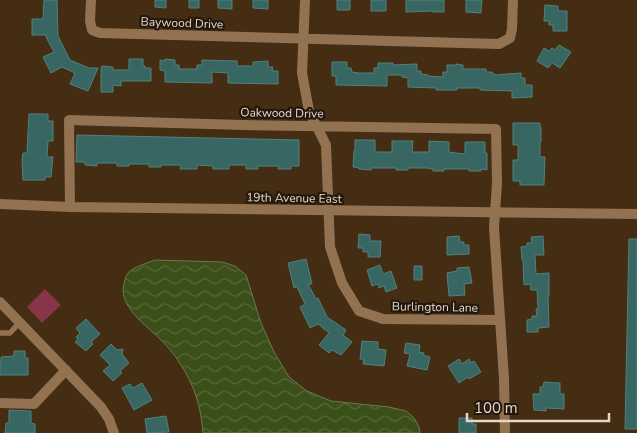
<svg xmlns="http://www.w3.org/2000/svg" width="637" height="433" viewBox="0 0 637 433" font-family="'Nunito Sans',sans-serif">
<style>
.park{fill:#873549}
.water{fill:url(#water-waves);stroke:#6e784d}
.building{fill:#386662;stroke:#52817c}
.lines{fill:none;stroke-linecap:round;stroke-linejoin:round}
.service{stroke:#927250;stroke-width:5.5}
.minor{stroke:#927250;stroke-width:10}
.tertiary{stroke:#927250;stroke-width:10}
.labels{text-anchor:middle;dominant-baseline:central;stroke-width:4.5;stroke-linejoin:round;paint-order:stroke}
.street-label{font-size:12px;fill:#e5d6c7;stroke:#23180d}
</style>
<defs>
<pattern id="water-waves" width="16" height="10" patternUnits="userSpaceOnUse" patternTransform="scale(1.25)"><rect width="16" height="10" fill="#3b4f19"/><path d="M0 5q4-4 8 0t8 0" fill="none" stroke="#576839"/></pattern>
</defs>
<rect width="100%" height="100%" fill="#442d13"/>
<path class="park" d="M45,289l16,16 -19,18 -15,-16z"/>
<path class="water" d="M155,260l67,2 13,4 11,9 15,48 13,29 15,25 18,14 24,10 58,6 17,4 8,7 5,9 1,6h-217c-2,-27 -9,-49 -24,-71 -5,-8 -11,-15 -17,-21 -15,-16 -47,-35 -37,-61 0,-1 2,-6 3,-7 5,-6 19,-10 27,-13z"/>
<path class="building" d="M44,0h13l1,36 12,24 19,8h9l-10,23 -18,-7 5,-11 -13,-6 -11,6 -8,-16 11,-5 -8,-15v-2h-14v-16h11z
M155,0h11v8l-11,-1z
M189,0h10v8h-10z
M218,0h14v9l-14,-1z
M253,0h15v9l-15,-1z
M337,0h13v10h-13z
M371,0h15v11h-15z
M406,0h38v12h-11v-1l-27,1z
M466,0h16l-1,13 -15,-1z
M545,5l13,1v5h9v20h-14v-6h-4v-4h-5z
M559,45l12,7 -11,16 -8,-5 -4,5 -11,-7 7,-13 5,3 3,-3 3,2z
M129,59h14v7h2v2h6v13h-30v5l-8,-1v7h-12v-24l1,-2 11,1v3h16z
M165,59l10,1v5h4v4h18v-4h5v-5l35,1v5h16v-4l15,-1v6h5l-1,4h6v13l-50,-1v-10l-16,-1v11l-47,-1v-11l-5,-1v-10l5,1z
M332,62h15v6h4l1,4 7,1h15v-5h4v-5h15v2l24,-1v7h4v3l7,1v1l15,1v-5h4v-7h9v-1l7,1v4h23v3h6l3,3 26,-2v5h4v7h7v12l-20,1v-7l-32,-1v-2h-23v2h-21v-2l-28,-1v-9l-6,-1v-2h-15v11l-51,-1v-9h-4z
M29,114h19v7h5v20h-5l-1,16h6l-2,20h-6v3h-22l-1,-20 1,-7h4z
M513,123h27v4h1v15h-1v15h5l-1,28h-24v-4h-7v-21h5v-15h-5z
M77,135l222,5v26h-8v3h-13v-3h-20v3h-12v-4h-17v4h-16v-3l-16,-1v4h-17l1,-4h-20v2h-12v-3h-20v2h-12v-3h-20v3l-12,-1v-3h-9z
M355,140h20v11l2,1h15v-11h21l-1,11h17v-11l20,1v10l15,2 1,-1v-11h20v11h2v17l-6,-1v2h-12v-2h-25v2h-11v-2l-6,-1h-19v2h-12v-2h-25v2l-12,-1v-1l-6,-1 1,-16h1z
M359,234l11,1v6h11l-1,16h-12v-5h-5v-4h-5z
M459,236l1,6h4v3h5v9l-22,1v-18z
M543,236l1,19h-9l1,19 13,-1v23h-1l1,31 -11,1v4h-11v-12l5,-1v-3h5l-1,-7h2l-1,-19h-6l-1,-6 -6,1 -1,-25h-1l-1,-13 6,-1v-3h5l-1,-6z
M629,239h8v190h-12z
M306,259l6,25h-4l8,15 2,-1 9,19 19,13 -3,5 9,7 -11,13 -9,-5 -3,3 -10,-8 10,-12 -11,-9 -8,4 -10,-21 5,-3 -8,-17 -3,1 -6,-25z
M380,265l3,9 8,-3 6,17 -11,4 -2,-6 -5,2 -1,-4 -6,2 -5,-16z
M414,266h8v14h-8z
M469,267l3,16 -8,1 1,11 -16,1 -2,-23 10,-2v-3z
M86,319l14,15 -9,8 2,2 -7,7 -11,-9 3,-3 -2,-2 4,-4 -4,-5z
M362,341l16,1v7l8,1 -2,16 -21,-2 1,-5h-4z
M406,343l14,2 -1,7 5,1 -1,2 7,2 -3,13 -20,-4 3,-12 -6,-1z
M111,344l6,6 6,-1 -1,5 7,9 -9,8 2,2 -9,8 -10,-10 7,-6 -10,-10z
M14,351h11v7h3v17h-28v-13h1v-5l13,-1z
M459,359l3,5 7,-5 2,4 3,-2 7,11 -12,7 -1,-2 -9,6 -11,-17z
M544,382l16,1v11h4v15l-18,-1v3l-12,-1 -1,-16h7v-7h3z
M142,383l10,17 -18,10 -12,-22 8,-4 3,4z
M9,410l22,1v12l4,1v9h-30l1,-10h3z
M166,416l3,16 -22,1 -2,-14z
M459,418h13v6h4v9h-17z"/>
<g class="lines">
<path class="service" d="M0,333h10l10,-11"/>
<path class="minor" d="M91,0l-1,21 2,9 8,3 399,11 11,-6 2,-9 1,-29
M305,0l-3,73 7,38 17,34 4,102 12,36 17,28 24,8 117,1
M70,207l-1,-87 174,5 253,4 1,54 -3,44 10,152 1,54
M0,302l101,105 8,12 5,14
M0,403l34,1 32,-34"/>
<path class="tertiary" d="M0,204l70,3 567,7"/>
</g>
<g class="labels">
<g class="street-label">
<text transform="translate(182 23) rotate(2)">Baywood Drive</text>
<text transform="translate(282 113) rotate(1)">Oakwood Drive</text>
<text transform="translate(294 198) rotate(1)">19th Avenue East</text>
<text transform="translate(435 307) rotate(1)">Burlington Lane</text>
</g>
</g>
<path d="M467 413v8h142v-8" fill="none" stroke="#e5d6c7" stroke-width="2.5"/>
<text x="474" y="413" font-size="15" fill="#e5d6c7" stroke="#23180d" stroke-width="4" paint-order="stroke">100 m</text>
</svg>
